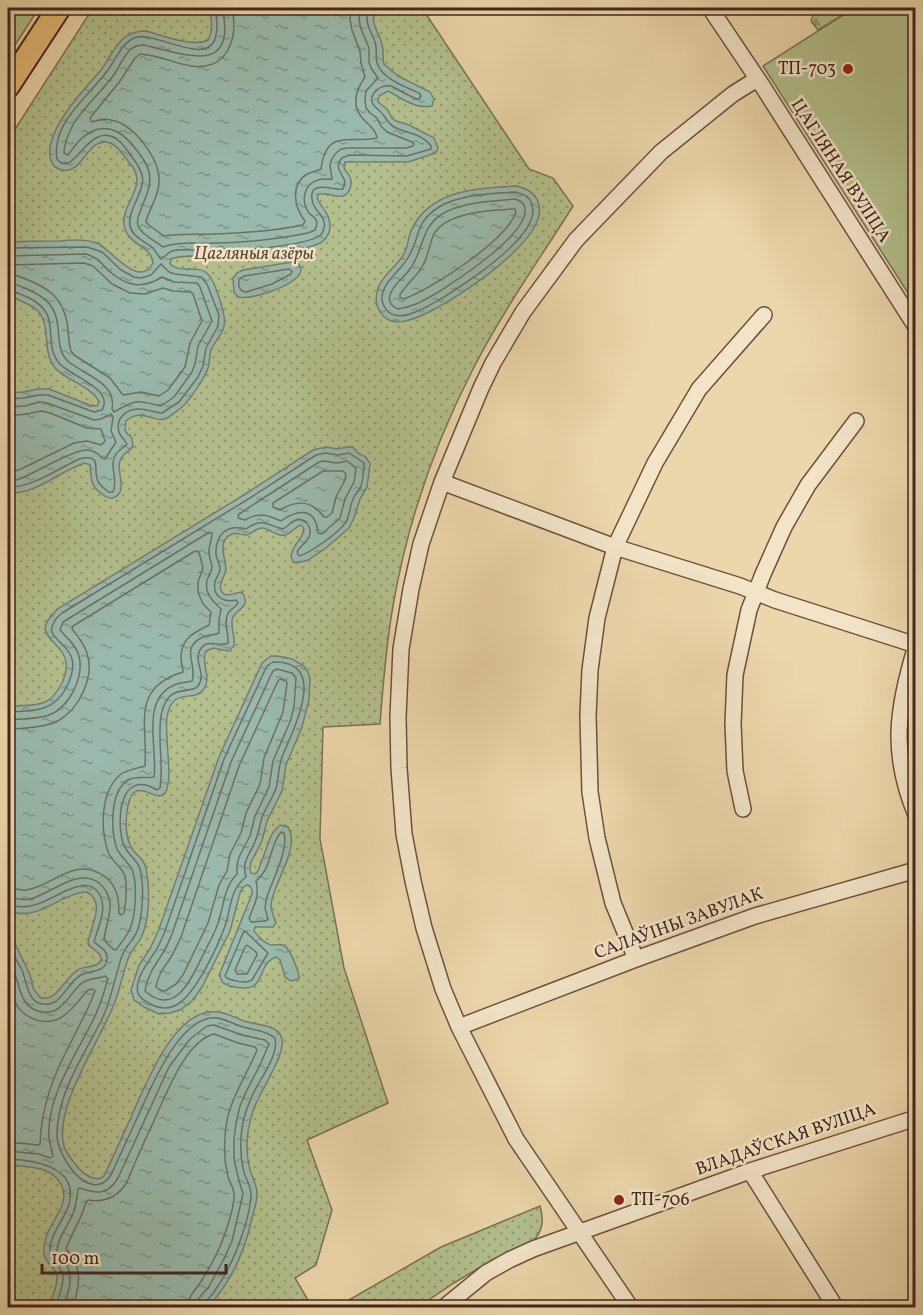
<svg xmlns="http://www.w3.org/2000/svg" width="923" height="1315" viewBox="0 0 923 1315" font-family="Vollkorn,serif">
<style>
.green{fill:#b3bf8d;stroke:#7a7254;stroke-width:1.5}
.forest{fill:url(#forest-firs);stroke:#7a7254;stroke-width:1.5}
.park{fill:url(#park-dots);stroke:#7a7254;stroke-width:1.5}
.water{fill:url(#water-ripples);stroke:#767e72;stroke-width:1.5}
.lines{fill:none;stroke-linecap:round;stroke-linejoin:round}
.shore{stroke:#6d7064;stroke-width:1.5}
.minor-casing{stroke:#6c523f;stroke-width:18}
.highway-casing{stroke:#41261b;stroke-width:26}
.minor{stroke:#f3e4c8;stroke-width:15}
.highway{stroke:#e6bb76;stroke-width:22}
.poi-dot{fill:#8f2418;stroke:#f3e4c8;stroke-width:2}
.labels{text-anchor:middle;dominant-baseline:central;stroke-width:5;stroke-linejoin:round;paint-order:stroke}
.poi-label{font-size:18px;fill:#41261b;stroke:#f3e4c8;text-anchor:end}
.street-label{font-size:18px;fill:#41261b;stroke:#f3e4c8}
.park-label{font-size:18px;font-style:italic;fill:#5e4c38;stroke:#f3e4c8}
</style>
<defs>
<pattern id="forest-firs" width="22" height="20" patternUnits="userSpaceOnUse" patternTransform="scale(1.5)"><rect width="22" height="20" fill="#b3bf8d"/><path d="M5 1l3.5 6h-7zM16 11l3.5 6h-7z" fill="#939b72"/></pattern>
<pattern id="park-dots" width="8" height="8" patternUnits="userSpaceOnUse" patternTransform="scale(1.5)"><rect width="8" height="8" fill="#b3bf8d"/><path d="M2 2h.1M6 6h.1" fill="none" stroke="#939b72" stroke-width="1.8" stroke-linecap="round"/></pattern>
<pattern id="water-ripples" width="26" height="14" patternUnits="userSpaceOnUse" patternTransform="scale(1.5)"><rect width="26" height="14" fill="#99b9ac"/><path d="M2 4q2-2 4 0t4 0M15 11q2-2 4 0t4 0" fill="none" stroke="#7e968b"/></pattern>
</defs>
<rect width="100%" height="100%" fill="#ecd6ab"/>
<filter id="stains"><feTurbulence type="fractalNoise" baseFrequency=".00333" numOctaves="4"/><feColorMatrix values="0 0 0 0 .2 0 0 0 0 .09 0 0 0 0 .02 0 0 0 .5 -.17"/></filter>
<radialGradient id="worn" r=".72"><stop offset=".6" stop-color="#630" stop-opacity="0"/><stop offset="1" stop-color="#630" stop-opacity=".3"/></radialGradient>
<path class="green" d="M8,8h31l-31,48z
M854,8h61v296l-152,-238z"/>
<path class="forest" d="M816,8h38l-36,22 -7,-9z"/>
<path class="park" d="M93,8h329l107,161 24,9 20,28c-34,54 -71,106 -100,163 -38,74 -66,155 -80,237 -7,39 -10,78 -13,118l-57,3 -3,112 24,129 44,135 -81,37 25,70 -16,55 -21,13 17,29h-304v-1167z
M540,1206c4,14 3,25 -7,35l-41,19 -38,23 -36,24 -83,1 106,-61z"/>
<path class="water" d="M208,8h168c-7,14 2,23 6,36 2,7 0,13 2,20l14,12 32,16 4,7 -2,7c-15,4 -31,-8 -44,-15l-9,5 -1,6 9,7 5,9 4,3 13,4 25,13 4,10 -2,5 -28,9h-63c0,2 -1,3 -1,5 1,5 3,4 5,8 4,7 2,18 -6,21 -8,2 -16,-4 -24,-2l-2,4c4,10 13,15 13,28 0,6 -3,12 -8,16 -19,11 -86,15 -110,15 -13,0 -29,-3 -41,2l-1,5c10,10 28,0 38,10 7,7 19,43 16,52 -2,9 -9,15 -13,24 -2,6 -1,12 -3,18 -2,8 -19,33 -25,38 -4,4 -10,8 -14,11 -14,9 -27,-11 -43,4l-1,9 3,5h2l2,4 1,8c-5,5 -11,7 -13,14 -4,11 8,29 -5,36 -4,3 -9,0 -13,-3 -13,-9 -10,-15 -12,-29l-5,-2c-26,8 -49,32 -77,30v-100l15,-1 15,-3h11l43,17h5l2,-4c-5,-14 -33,-22 -44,-34 -14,-17 -3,-44 -18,-58 -8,-7 -20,-10 -29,-15v-52l5,-1c16,-1 31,-1 47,-1 12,-1 25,-2 37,2 14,6 42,47 56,20 -1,-17 -26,-18 -29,-38 -3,-19 21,-37 10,-56 -2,-4 -6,-7 -8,-11 -5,-6 -9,-13 -16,-15 -22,-8 -27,32 -48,27 -4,-1 -8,-3 -10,-7 -13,-28 33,-74 49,-93 8,-11 13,-24 24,-33 7,-5 13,-6 21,-6 15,4 48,17 62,9 5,-10 4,-22 0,-32z
M516,186c12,3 20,7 23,19 8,35 -79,91 -106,105 -17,9 -45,22 -55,-2 -3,-7 -2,-15 1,-22 6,-13 18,-20 25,-32 3,-6 4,-11 5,-17 5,-16 14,-27 28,-35 22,-14 54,-14 79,-16z
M292,262l7,2c2,4 3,4 1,9 -6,13 -48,27 -62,24l-4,-5 -1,-14 4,-5 6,-3z
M326,447l11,2 11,-2h5l5,6 8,4 4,7 -3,23 -7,12 -6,19 -5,10 -23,20 -18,12 -11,3 -4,-1 -2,-6c2,-12 12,-17 13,-27l-3,-4c-7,2 -10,9 -16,10 -9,2 -14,-6 -22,-7 -8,-1 -11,7 -17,7 -5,0 -9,-3 -14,-1 -15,6 -7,23 -6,34 0,8 -11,19 -2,26 6,3 12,-2 18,-2 9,16 -3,15 -9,25 -4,8 3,20 1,29l-6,5 -15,-3 -7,3c-6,13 7,26 -3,39 -10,13 -31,-4 -36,27 -3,18 7,63 -2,76 -8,12 -31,-20 -37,13 -3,14 -3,33 5,44 5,7 11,9 13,18 4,21 4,48 -4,68 -4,8 -11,14 -14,23 -5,14 -8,29 -13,43 -14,37 -62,106 -51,144 2,7 7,13 12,19 6,8 13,13 22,14l5,-2 3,-5c9,-20 19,-41 28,-62 14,-30 38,-93 75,-98 13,-2 24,5 35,9 10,4 32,3 37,15 8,16 -23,57 -28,75 -6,18 -8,40 -3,59 2,7 6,14 7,21 1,9 -3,19 -5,27 -7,33 -21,64 -44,89h-160c4,-9 10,-21 9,-31 -2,-11 -15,-13 -13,-29 1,-15 11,-26 17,-39 9,-20 -5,-37 -25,-40 -10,-2 -19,-2 -28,-3v-244l6,20 16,34 4,15 7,8c17,3 24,-21 37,-28 5,-4 18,-2 22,-8 5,-8 -9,-13 -12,-18 1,-16 19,-41 -1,-52 -27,1 -51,32 -79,18v-203c11,-2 26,0 37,-5 7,-3 12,-10 16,-17 4,-8 7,-18 4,-27 -7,-20 -37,-23 -6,-50l188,-115 66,-43z
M271,656h6l15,3 12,7 4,6 2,6 -1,22 -7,27 -16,38 -4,26 -15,30 -5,20 -11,21 -1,8 1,3 4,1 3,-3 13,-35 3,-5 6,-6 8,2c13,22 -15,55 -17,78 0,6 3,12 5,18l-3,4h-18l-1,4c4,5 11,14 19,14 4,0 6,-1 10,0 7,2 16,27 16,34l-8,2 -6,-4 -5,-17 -4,-3c-23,9 -5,39 -46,29 -8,-2 -10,-6 -10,-13l32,-79c0,-4 0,-7 -4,-9 -5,1 -6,4 -8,8l-10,38 -28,56 -10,14 -12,9 -10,3 -11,1 -15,-7 -10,-7 -3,-10 8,-25 11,-16 9,-20 60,-172 43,-94z"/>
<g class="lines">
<path class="shore" d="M214,8c3,8 4,17 2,27 -6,35 -62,-6 -82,3 -13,6 -18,21 -26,32 -19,26 -57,53 -51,89 17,22 30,-39 60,-20 6,5 11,12 15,18 17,22 11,28 1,51 -2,5 -4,12 -3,18 3,12 15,15 23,22 3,4 5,8 8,11 4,-2 6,-6 11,-8 11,-3 26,0 38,0 23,0 94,-4 111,-16 11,-19 -8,-21 -9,-36 -3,-20 22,-8 31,-10l2,-8c-4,-9 -11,-14 -3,-23l7,-3 58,1 24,-7v-3c-8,-12 -25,-13 -37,-19 -5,-3 -7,-7 -10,-11 -5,-8 -18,-12 -10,-23 4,-6 11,-8 17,-7l25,13h3l2,-3 -2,-3c-13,-6 -37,-14 -42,-30 -2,-8 1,-15 -3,-24 -5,-10 -10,-20 -5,-31
M222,8c16,69 -39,46 -78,37 -6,0 -9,1 -13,4 -8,7 -12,19 -18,27 -12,16 -28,30 -39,47 -5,9 -10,19 -10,30l4,2c4,-5 7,-10 12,-15 20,-20 40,-12 55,8 6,8 12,14 14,24 5,20 -15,42 -11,54 4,9 17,15 25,21 16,-6 34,-3 51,-4 32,0 63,-4 94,-10l7,-3c1,-4 3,-5 1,-10 -2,-4 -4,-4 -7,-7 -8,-11 -6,-29 9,-33 5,-2 10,0 14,-1l-2,-13 1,-5 4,-7 6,-5 7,-1h58l7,-2 1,-2 -2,-2 -25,-10 -6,-6 -4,-8 -7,-5 -4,-5 -1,-9 1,-8 12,-13 -7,-10 -2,-6v-14l-8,-19 -2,-10 2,-11
M232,8c6,29 -3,63 -41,58 -17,-3 -33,-11 -51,-12l-5,4 -15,23 -30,37 2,4c6,-2 12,-4 19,-2 23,4 49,39 48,62 0,15 -10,26 -13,40l4,4 14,10c17,-3 34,-1 51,-2 30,-1 59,-3 88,-9l2,-4c-11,-14 -15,-36 2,-47 5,-2 10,-3 14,-5 5,-41 29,-25 56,-31 -1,-8 -7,-12 -13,-18 -14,-14 -8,-30 1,-43l-4,-14 -1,-12 -8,-21 -2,-11 1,-11
M515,192c8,2 15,4 17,13 10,30 -66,78 -88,92 -14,8 -49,32 -60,9 -3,-5 -2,-12 0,-17 6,-13 19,-21 25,-33 12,-21 6,-34 30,-49 22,-13 52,-13 76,-15z
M515,199c7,2 11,6 10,13 -2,27 -84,81 -109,92 -5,2 -11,4 -18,5 -6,-2 -10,-7 -8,-14 3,-11 14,-17 20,-26 14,-19 10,-41 32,-55 20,-12 50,-13 73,-15z
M513,209h2l1,3c-10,29 -83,76 -112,87l-4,-1v-3c6,-11 17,-18 23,-30 6,-10 6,-21 11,-31 12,-22 57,-24 79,-25z
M8,248l79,-1 15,5 19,18 13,7 7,1 10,-3 10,-11 8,8 6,2 26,3 6,7 12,31 -1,11 -12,22 -3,18 -5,11 -19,25 -17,11c-8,-1 -16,-4 -24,-4 -12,0 -23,10 -19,23 1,4 6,8 8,12 -3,3 -8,6 -11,10 -8,12 3,25 -3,38h-4c-4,-3 -9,-6 -11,-11 -6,-11 6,-28 -19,-22 -21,10 -48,29 -71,28
M8,256l78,-2c11,3 15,9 23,17 18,16 34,18 53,6l12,5 23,1 3,4 12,34 -14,25 -3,18 -3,8 -18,25 -13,9c-26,-6 -24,-7 -47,6l-2,-3c5,-26 -27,-34 -43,-47 -22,-18 6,-53 -40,-72 -7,-3 -14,-7 -21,-7
M8,265l76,-2 9,3 19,18 18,9 15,1 18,-6 10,3 18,1 2,2 9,27 -12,22 -5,24 -17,23 -9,6 -18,-4 -18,3 -13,-17 -36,-23 -3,-4c-3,-9 -2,-19 -4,-29 -5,-25 -19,-34 -41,-43 -7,-2 -11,-5 -18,-5
M289,269l3,2 -1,3 -19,10 -26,8c-7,-1 -8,-6 -7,-12l5,-4z
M8,291c7,0 15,4 21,7 35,17 12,43 30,65 11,13 56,26 43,47l-8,2 -46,-17h-9l-15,3 -16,1
M8,407l17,-1 14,-4 8,1 47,17 7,-1 10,-5 2,3 -2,14 5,11 -11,17 -3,-1c-4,-5 -9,-8 -16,-8 -13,0 -48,21 -62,27l-8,3h-8
M8,416l18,-2 16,-3 8,2 37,15 14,1 4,12 -4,4 -14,-4 -13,2 -53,26 -6,2h-7
M324,461l13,2 10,-2 9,7 -2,14 -9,17 -5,19 -18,16 -4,-1c-2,-26 -20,-24 -37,-12 -13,-6 -23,-9 -36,-1l-7,-2 1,-4 80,-52z
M323,471h20l3,3 -1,6 -9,17 -4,16 -5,4h-3c-12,-16 -26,-18 -44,-7l-7,-3v-4z
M273,662c57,-2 20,68 9,95 -4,10 -3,21 -6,31 -3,10 -10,19 -14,29 -2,7 -3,15 -6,22 -5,15 -15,21 -10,38 -16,12 -15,31 -21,49 -7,20 -29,67 -47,78 -8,5 -18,5 -26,1 -5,-3 -12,-6 -14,-12 -4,-13 10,-31 17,-41 4,-6 7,-14 10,-21l59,-172 40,-87 3,-6z
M277,669l15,4 4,5 -2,29 -4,15 -17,39 -4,26 -14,29 -5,20 -11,21 -2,8v9c-14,14 -13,34 -20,52 -4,10 -9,19 -14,29 -11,23 -28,63 -58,36 2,-14 8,-23 16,-35 5,-7 8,-15 11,-22l59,-172 40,-87 2,-4z
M280,679l6,2 1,2 -4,29 -19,46 -4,26 -14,29 -5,20 -11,21 -3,17 -8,14 -11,38 -25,52 -7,9 -11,7 -5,-1 -4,-3c2,-12 7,-18 13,-27 5,-7 8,-15 12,-23l58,-171 39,-85z
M8,712c25,-1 47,0 59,-26 4,-8 7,-19 5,-27 -3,-13 -16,-17 -20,-27 -2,-7 5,-15 10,-19l188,-115 66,-43 9,-2 13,2 11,-2 15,10c0,4 -1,18 -3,23 -1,4 -5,7 -7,11 -4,7 -4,16 -7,23 -5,11 -37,33 -48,36l-2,-4c3,-6 9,-9 12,-15 4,-10 -4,-21 -15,-16 -4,2 -7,6 -11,8 -17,-4 -20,-12 -37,0 -19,-5 -31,5 -30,26 1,4 4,9 4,14 0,5 -4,8 -5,13 -3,14 9,21 21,18l2,3c-2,4 -7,6 -10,10 -5,10 1,20 0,30 -8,5 -21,-6 -28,7 -7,11 7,24 -2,36 -5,7 -19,1 -29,11 -17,19 -4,65 -9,91l-3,2c-37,-22 -41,29 -34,53 4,12 15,17 17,26 3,12 3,25 2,37 -1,10 -2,22 -8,31 -4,6 -9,11 -12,19 -7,20 -10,41 -19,61 -18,37 -46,75 -46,118 0,23 34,70 54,40 9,-20 18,-39 27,-59 13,-28 38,-92 72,-98 10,-2 21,5 30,8 11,4 26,4 35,12 4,18 -16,42 -23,58 -4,9 -7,17 -9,26 -3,16 -3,35 1,51 3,7 7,14 7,21 0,14 -7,36 -12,50 -6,16 -15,34 -25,48 -4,6 -9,8 -10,16
M8,720c11,-1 31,-1 41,-5 21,-8 35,-38 30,-59 -3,-11 -12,-18 -19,-26l3,-8 145,-89h4c0,6 -3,12 -3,19 0,5 2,10 3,14 0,6 -3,9 -5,14 -3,14 6,21 14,29l-2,11v13c-5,3 -12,1 -18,5 -21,11 -3,28 -9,43 -6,2 -12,1 -18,4 -34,15 -16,64 -20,92 -8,2 -17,-2 -26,3 -19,12 -17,52 -11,69 4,9 14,15 16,23 4,14 3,45 -4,59 -3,6 -9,13 -13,19l-3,-1 -9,-9c1,-12 7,-24 6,-37 -1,-7 -5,-15 -11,-20 -21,-16 -48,11 -69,16 -8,2 -15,-1 -22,-2
M8,729c12,0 39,-2 50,-8 21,-12 37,-44 29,-68 -3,-9 -9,-17 -15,-24l1,-3 122,-75 4,1 4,16 -5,14v10l5,12 8,8 -2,13c-14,7 -28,13 -28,32 0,6 2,11 2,15 -53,16 -35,53 -38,94 -8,3 -18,3 -25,9 -20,17 -20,56 -11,79 4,8 14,15 16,22 2,11 1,26 -1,37l-3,2 -2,-2c0,-14 -2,-28 -15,-37 -29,-21 -52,11 -78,14 -6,1 -12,-2 -18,-2
M281,832l3,1c5,18 -13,49 -18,67l-1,8 3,11 -3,2 -14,1 -2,-4c5,-12 11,-23 7,-37 17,-14 12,-33 25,-49z
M8,905c7,1 14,3 22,1 14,-2 25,-11 38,-16 8,-4 20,-7 27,-1 16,13 3,38 -1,53 6,5 14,8 13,17 -1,14 -17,11 -26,16 -11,6 -16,20 -26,27 -4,2 -8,3 -13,2 -15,-3 -15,-22 -20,-34 -5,-9 -11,-19 -14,-29
M245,931l23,22 -16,27c-7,4 -19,1 -25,-2l-2,-2 18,-43z
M247,945l9,7 1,3 -10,19h-10l-2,-4 10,-23z
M8,960c2,5 6,11 8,17 3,8 4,18 10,26 4,5 10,8 16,9 21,3 27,-19 40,-29 7,-5 16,-4 23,-7l3,3c-3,11 -7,23 -12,35 -17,37 -50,81 -47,124 1,7 3,13 4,18l-3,2 -11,-4 -31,-3
M8,980c2,7 3,15 7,22 10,19 34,26 51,12 9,-7 15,-17 22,-24l5,-1 2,2c-6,18 -16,34 -24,51 -17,32 -30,65 -31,102l-2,1 -30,-3
M8,1159c25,1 71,7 61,45 -4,15 -17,27 -19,43 -2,13 11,17 13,29 1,10 -5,22 -8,32
M63,1308c5,-14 12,-32 2,-46 -3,-4 -7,-5 -8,-11 0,-12 10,-24 15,-35 4,-9 5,-17 6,-27l2,-1c18,6 28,7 38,-10l51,-111 21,-28 17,-13 7,-1 28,10 23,5 4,4 -9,21 -14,27 -6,14 -4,17 -2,17v18l3,15 6,21 -11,47 -7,16 -17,31 -10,11 -1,9
M72,1308c6,-15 10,-31 3,-46 -2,-5 -6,-9 -9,-13 5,-16 16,-30 20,-47l2,-2c18,3 30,-3 39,-18 8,-20 17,-40 26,-59 12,-26 32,-82 61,-89l24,9 17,4 2,3c-13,32 -32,54 -32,90 -1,12 0,25 3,37 2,6 6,11 6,17 1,10 -7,35 -11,45 -5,14 -13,28 -21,41 -6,10 -14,15 -14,28"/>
<defs>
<path id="minor" d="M710,8l53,79 153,240
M442,482l173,65 125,39 35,14 141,45
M916,646c-19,62 -26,107 0,169
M743,809l-8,-38 -2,-47 2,-49 14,-65 14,-36 21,-47 24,-42 48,-64
M636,959l-23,-56 -16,-65 -7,-46 -2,-76 2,-46 7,-52 18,-71 40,-84 44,-74 65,-74
M459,1027l177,-68 119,-43 161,-46
M750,1171l86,137
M443,1308l43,-35 23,-13 24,-11 217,-78 166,-53
M631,1308l-115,-169 -57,-112 -16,-38 -19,-61 -11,-47 -9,-47 -5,-66 -1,-51 3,-68 10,-60 10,-45 21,-62 39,-94 12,-25 30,-51 53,-72 85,-88 72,-58 24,-15"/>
<path id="highway" d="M8,86l51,-78"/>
</defs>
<use href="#minor" class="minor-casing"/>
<use href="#highway" class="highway-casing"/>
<use href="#minor" class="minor"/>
<use href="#highway" class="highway"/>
</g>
<g class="poi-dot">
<circle cx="848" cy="69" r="6"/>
<circle cx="619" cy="1200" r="6"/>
</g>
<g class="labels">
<g class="poi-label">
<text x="836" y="69">ТП-703</text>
<text x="631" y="1200" text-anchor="start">ТП-706</text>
</g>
<g class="street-label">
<text transform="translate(840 171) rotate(57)">ЦАГЛЯНАЯ ВУЛІЦА</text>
<text transform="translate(679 924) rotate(-20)">САЛАЎІНЫ ЗАВУЛАК</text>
<text transform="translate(786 1140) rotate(-19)">ВЛАДАЎСКАЯ ВУЛІЦА</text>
</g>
<g class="park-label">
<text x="254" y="254">Цагляныя азёры</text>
</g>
</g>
<rect width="923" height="1315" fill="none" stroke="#ecd6ab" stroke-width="30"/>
<rect x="9" y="9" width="905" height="1297" fill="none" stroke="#41261b" stroke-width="3"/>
<rect x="15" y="15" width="893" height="1285" fill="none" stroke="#41261b" stroke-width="1.5"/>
<path d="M42 1264v9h184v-9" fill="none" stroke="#41261b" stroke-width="3"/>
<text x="51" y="1264" font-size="18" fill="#41261b" stroke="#f3e4c8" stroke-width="4.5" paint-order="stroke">100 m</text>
<rect width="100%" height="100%" filter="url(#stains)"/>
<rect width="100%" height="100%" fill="url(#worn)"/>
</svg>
